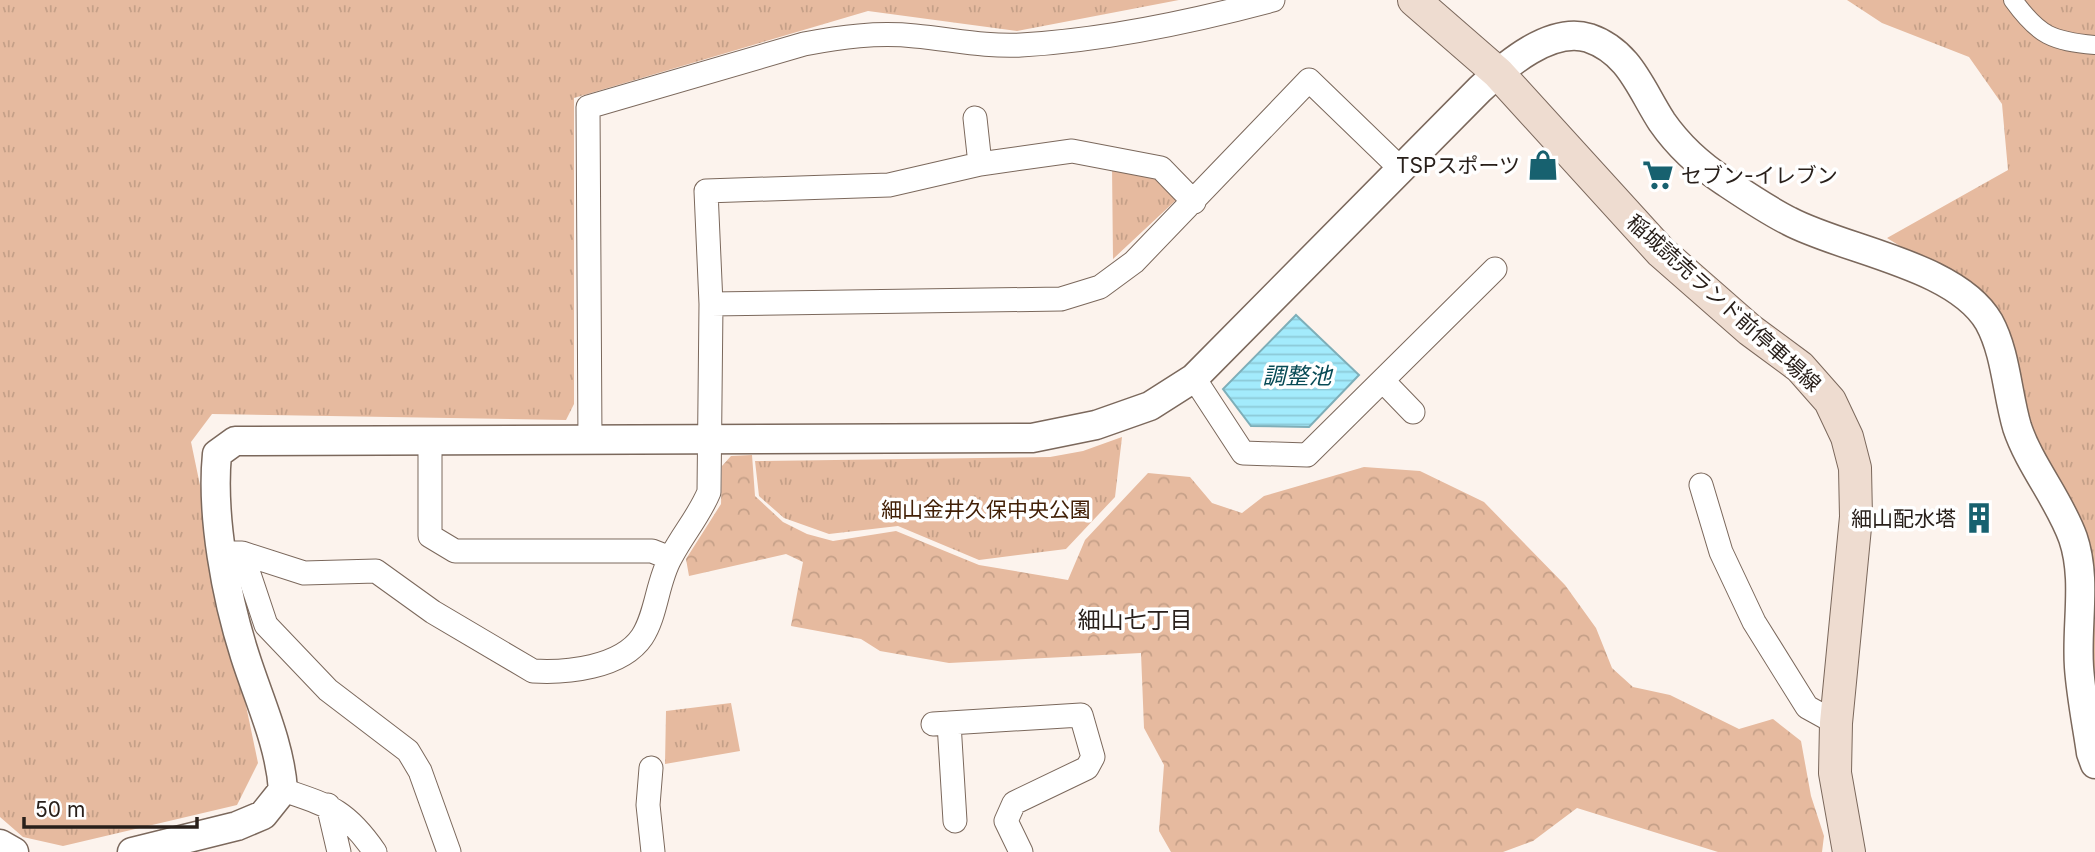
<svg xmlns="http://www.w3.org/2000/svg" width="2095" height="852" viewBox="0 0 2095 852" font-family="Inter,'Noto Sans JP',sans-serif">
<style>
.grass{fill:url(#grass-tufts)}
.forest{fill:url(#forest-crowns)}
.water{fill:url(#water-rules);stroke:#7eaeb8;stroke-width:2}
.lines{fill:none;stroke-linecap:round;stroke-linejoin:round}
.pedestrian-casing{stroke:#7b685c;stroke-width:20}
.minor-casing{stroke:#7b685c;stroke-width:25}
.tertiary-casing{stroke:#7b685c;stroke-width:31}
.secondary-casing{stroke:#7b685c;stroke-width:34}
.pedestrian{stroke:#fff;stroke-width:18}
.minor{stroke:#fff;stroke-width:23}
.tertiary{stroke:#fff;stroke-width:28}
.secondary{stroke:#eedcd0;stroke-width:32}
.labels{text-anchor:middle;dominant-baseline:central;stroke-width:7;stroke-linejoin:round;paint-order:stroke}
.poi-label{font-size:21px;fill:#29201b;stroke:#fff;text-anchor:end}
.street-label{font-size:21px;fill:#29201b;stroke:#fff}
.park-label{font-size:21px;fill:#422007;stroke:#fff}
.water-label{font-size:23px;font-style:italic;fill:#074a55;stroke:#fff}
.neighbourhood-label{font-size:23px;fill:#29201b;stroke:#fff}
</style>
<defs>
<pattern id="grass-tufts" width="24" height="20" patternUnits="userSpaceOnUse" patternTransform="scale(1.75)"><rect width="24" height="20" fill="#e6ba9f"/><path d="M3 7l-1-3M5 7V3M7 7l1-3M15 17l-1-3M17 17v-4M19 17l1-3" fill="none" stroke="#c5a088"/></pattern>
<pattern id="forest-crowns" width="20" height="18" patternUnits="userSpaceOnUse" patternTransform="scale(1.75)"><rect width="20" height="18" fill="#e6ba9f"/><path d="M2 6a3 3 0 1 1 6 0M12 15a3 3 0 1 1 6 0" fill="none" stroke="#c5a088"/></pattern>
<pattern id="water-rules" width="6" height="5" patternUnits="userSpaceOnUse" patternTransform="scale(1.75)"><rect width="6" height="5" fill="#a3ebfc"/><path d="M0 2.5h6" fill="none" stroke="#8cc9d7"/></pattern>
</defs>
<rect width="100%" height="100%" fill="#fcf3ed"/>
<path class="grass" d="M0,0h1179l-162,31 -149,-20 -294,87v306l-8,16 -354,-6 -21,28 67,321 -21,42 -174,41 -40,-9 -23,-20z
M1847,0h248v688l-6,-114 -53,-136 -38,-131 -111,-69 121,-68 -6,-66 -33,-47 -87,-34z
M1112,166l46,7 17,17v11l-62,58z
M1122,437l-7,60 -49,52 -87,11 -81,-34 -69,8 -45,-16 -25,-22 -4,-35 295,-4 33,-6z
M731,703l9,48 -75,13 1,-53z"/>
<path class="forest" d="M752,455l3,41 28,26 24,12 26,7 63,-10 83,34 89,15 17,-40 63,-67 42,4 22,26 30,10 22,-17 100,-29 56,4 64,31 81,83 31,43 16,40 21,19 37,8 69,34 34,-10 28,22 10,55 13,40 -2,16h-104l-141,-44 -44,33 -30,11h-332l-12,-21 5,-66 -20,-37 -3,-75 -192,10 -69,-12 -19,-12 -70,-13 12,-64 -17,-8 -97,22 -3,-17 35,-55 1,-38 9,-10z"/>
<path class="water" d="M1296,315l63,60 -50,52 -58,-1 -28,-37z"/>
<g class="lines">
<defs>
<path id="pedestrian" d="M2013,0c26,36 39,41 82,45"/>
<path id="minor" d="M975,118l5,46
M711,304l350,-5 39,-12 34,-25 175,-182 92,89
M1194,378l49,75 64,2 188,-186
M1384,382l29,30
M430,440v96l25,15h197l18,7
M590,440l-2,-333 216,-63c37,-7 73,-12 111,-8 35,3 71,11 106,9 86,-5 170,-23 252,-45
M1701,485l20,67 33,70 53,85 29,16
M232,553h10l24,72 62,65 80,61 12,20 29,81
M242,553l62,20 72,-2 57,41 100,59c33,2 88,-3 109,-34 15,-23 15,-56 29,-80 12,-23 28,-41 38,-65l2,-188 -5,-113 183,-6 91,-21 92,-13 89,17 33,34
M949,723l6,98
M933,724l148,-9 12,42 -6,11 -73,35 -8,18 15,31
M651,768l-3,37 5,47
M283,790c47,16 63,20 92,62
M328,805l11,47"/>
<path id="tertiary" d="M0,844l14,8
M132,852l105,-26 26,-11 20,-25c-3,-46 -24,-90 -38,-134 -19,-59 -34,-141 -28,-202l18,-13 797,-3 64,-13 54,-19 44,-28 286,-289c26,-24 71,-63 109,-51 41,14 52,52 73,84 16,23 39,44 62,59 21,14 43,29 65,40 54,29 167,44 200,101 17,31 18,71 28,105 13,39 42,72 56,111 14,41 3,87 6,129 2,29 8,58 12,86l4,11"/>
<path id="secondary" d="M1414,0l84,73 163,179 89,78 50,37 30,34 17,36 8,31 1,49 -20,206 -1,50 14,79"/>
</defs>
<use href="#pedestrian" class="pedestrian-casing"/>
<use href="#minor" class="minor-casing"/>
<use href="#tertiary" class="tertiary-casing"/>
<use href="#secondary" class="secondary-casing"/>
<use href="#pedestrian" class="pedestrian"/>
<use href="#minor" class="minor"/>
<use href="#tertiary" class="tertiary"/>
<use href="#secondary" class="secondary"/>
</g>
<defs>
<symbol id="shop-bare" viewBox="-9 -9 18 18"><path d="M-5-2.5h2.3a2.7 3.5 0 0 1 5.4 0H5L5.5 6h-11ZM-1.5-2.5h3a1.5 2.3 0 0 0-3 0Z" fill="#17616f" stroke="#fff" stroke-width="2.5" paint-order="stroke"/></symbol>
<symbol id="supermarket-bare" viewBox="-9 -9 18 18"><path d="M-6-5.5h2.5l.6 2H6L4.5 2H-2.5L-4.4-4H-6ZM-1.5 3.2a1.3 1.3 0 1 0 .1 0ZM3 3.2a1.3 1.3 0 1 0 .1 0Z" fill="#17616f" stroke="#fff" stroke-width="2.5" paint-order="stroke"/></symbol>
<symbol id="building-bare" viewBox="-9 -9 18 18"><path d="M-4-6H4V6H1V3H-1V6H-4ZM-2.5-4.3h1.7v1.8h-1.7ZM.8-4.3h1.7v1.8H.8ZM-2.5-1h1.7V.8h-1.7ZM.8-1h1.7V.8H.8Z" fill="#17616f" stroke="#fff" stroke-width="2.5" paint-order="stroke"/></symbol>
</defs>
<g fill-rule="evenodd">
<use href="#shop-bare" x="1521" y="143" width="44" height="44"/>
<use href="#supermarket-bare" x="1636" y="153" width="44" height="44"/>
<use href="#building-bare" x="1957" y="496" width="44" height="44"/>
</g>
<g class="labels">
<g class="poi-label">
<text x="1520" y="165">TSPスポーツ</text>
<text x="1681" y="175" text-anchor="start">セブン-イレブン</text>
<text x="1956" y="518">細山配水塔</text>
</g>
<g class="street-label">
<text transform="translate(1724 303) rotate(42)">稲城読売ランド前停車場線</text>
</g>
<g class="park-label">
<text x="986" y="509">細山金井久保中央公園</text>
</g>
<g class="water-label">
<text x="1297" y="376">調整池</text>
</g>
<g class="neighbourhood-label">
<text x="1135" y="620">細山七丁目</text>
</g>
</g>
<path d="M24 817v10h173v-10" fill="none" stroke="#29201b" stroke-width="3.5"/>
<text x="35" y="817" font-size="21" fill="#29201b" stroke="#ffffff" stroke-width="5" paint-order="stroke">50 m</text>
</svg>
